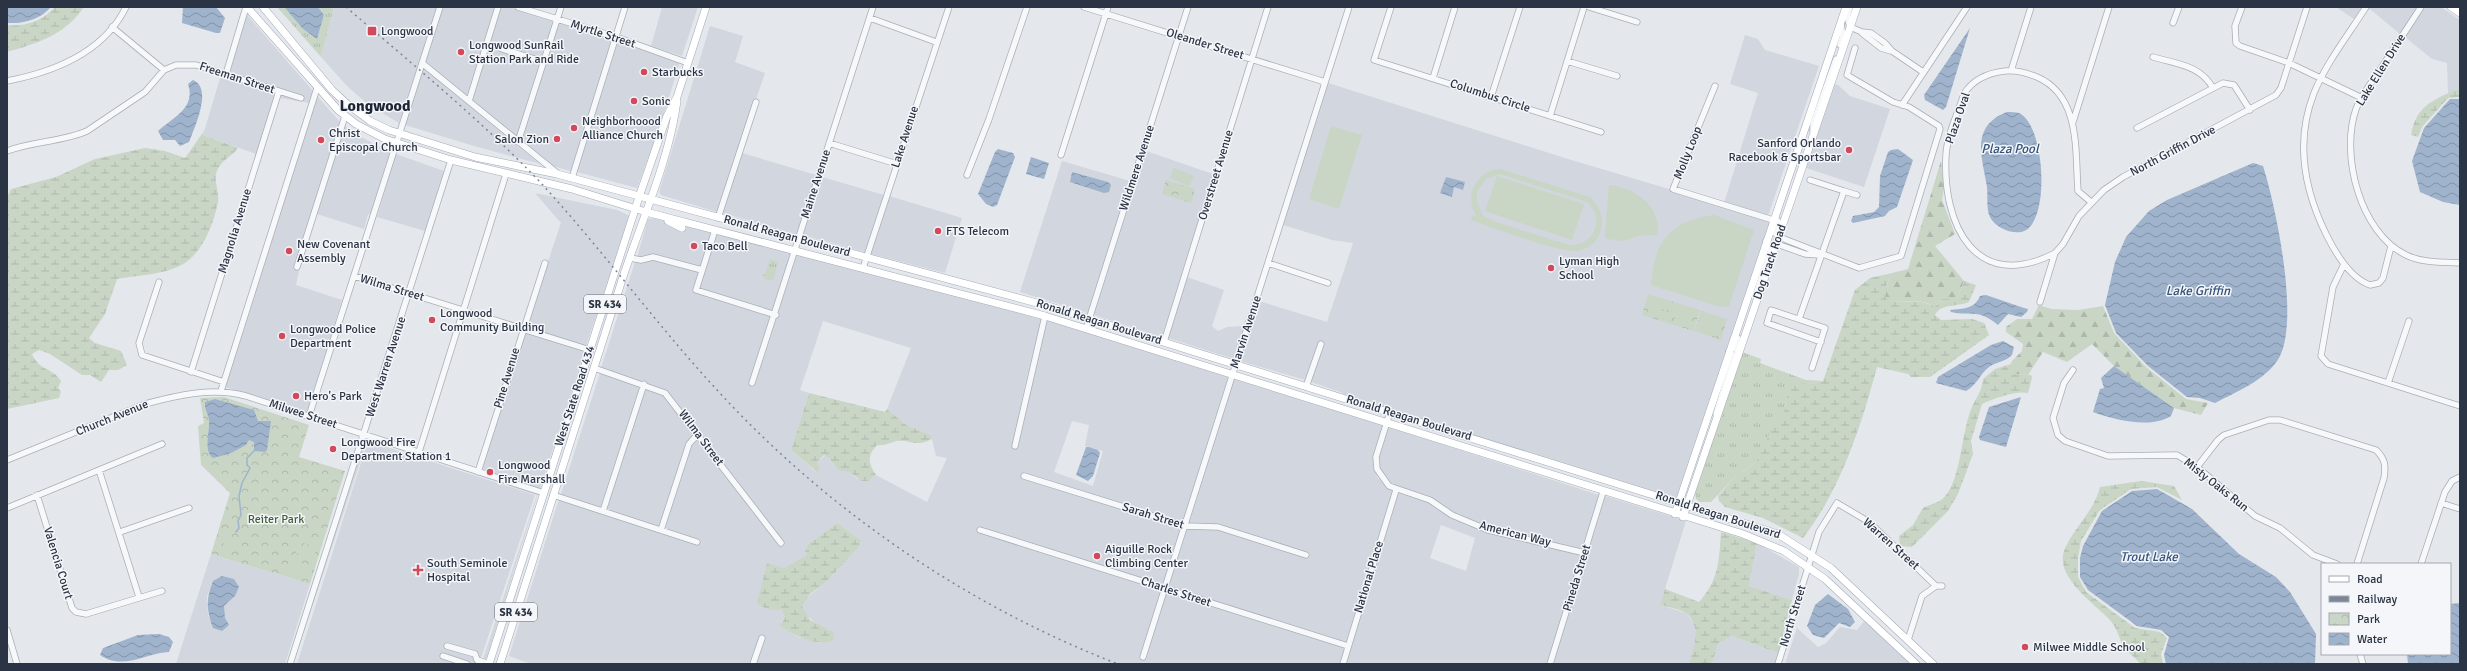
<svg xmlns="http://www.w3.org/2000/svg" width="2467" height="671" viewBox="0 0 2467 671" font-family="Signika,sans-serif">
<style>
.built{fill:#d2d6de;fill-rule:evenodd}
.grass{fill:url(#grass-tufts)}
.forest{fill:url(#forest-firs)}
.wetland{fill:url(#wetland-marsh)}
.park{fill:url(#park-crowns)}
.garden{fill:#c9d6c5;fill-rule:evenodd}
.water{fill:url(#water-waves)}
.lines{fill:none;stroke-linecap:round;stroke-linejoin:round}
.stream{stroke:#9fb4cc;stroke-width:1.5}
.minor-casing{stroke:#a9aeb7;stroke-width:7}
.major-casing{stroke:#a3abb8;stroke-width:8}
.minor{stroke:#f7f8fa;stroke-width:5.5}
.major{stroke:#fff;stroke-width:7}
.rail{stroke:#7d8696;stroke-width:1.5;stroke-dasharray:2 4;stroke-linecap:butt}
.poi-dot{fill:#d1495b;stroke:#f4f6f9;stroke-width:1.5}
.labels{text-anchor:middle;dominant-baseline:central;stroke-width:3;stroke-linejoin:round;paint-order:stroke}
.shield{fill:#f4f6f9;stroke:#676e7b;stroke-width:1}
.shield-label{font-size:11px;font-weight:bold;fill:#2b3445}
.poi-label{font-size:12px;fill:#2b3445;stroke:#f4f6f9;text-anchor:start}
.street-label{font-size:12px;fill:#2b3445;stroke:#f4f6f9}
.park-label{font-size:12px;fill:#3f6138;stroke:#f4f6f9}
.water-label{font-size:13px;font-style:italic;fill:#34527a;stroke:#f4f6f9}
.district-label{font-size:16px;font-weight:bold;fill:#1d2536;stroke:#f4f6f9}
</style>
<defs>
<pattern id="grass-tufts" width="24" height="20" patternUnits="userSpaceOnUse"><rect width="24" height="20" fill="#c9d6c5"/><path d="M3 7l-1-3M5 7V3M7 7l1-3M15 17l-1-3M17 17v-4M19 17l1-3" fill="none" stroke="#adb8ab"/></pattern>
<pattern id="forest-firs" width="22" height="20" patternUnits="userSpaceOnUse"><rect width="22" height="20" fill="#c9d6c5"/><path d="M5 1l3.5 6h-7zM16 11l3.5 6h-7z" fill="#adb8ab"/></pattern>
<pattern id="wetland-marsh" width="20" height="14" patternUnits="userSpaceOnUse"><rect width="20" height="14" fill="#c9d6c5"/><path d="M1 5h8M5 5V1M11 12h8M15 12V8" fill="none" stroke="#adb8ab"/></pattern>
<pattern id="park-crowns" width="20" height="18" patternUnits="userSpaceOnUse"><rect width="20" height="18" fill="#c9d6c5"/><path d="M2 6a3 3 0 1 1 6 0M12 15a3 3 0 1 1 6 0" fill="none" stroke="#adb8ab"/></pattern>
<pattern id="water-waves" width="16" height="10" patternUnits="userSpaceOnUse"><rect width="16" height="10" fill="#9fb4cc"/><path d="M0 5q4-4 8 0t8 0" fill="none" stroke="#8293a7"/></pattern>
</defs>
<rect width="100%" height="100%" fill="#e4e7ec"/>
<path class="built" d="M334,7h103l-38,116 -29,-17 -23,-20 -26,-29z
M443,7h52l-28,89 -42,-34z
M501,7h8l44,14 -11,38 -52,-17z
M662,7h36l-16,49 -31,-10z
M2336,7h26l-8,12z
M2369,7h49l-18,27 -30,-25 -3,2z
M2425,7h16l19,13v70l-12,3 -1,-30 -15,-4 -27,-22z
M247,15l66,76 -91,288 87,-276 -30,-5 2,-3 22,7 1,-5 -74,-25z
M559,22l53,17 -41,132 -19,-5 -31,-25z
M710,26l33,10 -8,26 30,11 -48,139 -56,-17 -2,-3z
M1745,35l13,4 7,11 54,16 -51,150 -44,-13 34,-110 -28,-9z
M618,41l62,20 -20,66 -23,61 -60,-16z
M489,47l51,16 -23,74 -45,-37z
M423,67l92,77 25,20 -66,-18 -69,-21z
M221,75l54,18 -19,61 -53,-19z
M1325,82l243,77 205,61 -94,282 -337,-104 1,-5 -32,-11 13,-39 -5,-2 -14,39 -65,-19 19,-60 68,21 26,-79 -21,-3 -52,-16z
M1831,83l7,2 12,11 40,13 -26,78 -61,-20z
M317,96l23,26 -46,146 5,2 -3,15 46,15 -35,113 -82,-26z
M345,126l16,11 29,15 -19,63 -3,-1 -4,15 -47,-15z
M1146,151l67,23 -51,163 -68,-22z
M742,153l74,22 -19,59 -74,-21z
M396,154l48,17 -19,60 -48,-14z
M1062,161l68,20 -42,132 -68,-21z
M822,177l62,18 -19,57 -62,-17z
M535,193l82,17 13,6 -44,130 -60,-19 35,-104z
M889,196l73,22 -17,55 -74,-19z
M655,218l9,2 3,4 15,7 4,-3 -4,-3 29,7 -11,35 -63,-10 11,-38z
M717,233l74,19 -17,60 -75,-24z
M797,254l245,64 -17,67 -13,63 5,1 30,-129 181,57 -45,145 -161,-49 -1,5 161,49 -19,58 -185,-58 -1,5 185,58 -23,69 6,1 22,-69 178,56 -5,17h-584l9,-27 -5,-2 -10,29h-219l-22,-8 50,-157 140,46 2,-5 -36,-12 27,-83 6,-7 83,109 4,-3 -118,-153 -66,-23 34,-106 19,-2 45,12 -7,19 80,26 -23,68 5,2zM823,321l88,27 -24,61 19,16 25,10 5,21 11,2 -20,44 -51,-27 -8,6 -11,-2 -6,-6 -13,-3 -12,-15 -9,7v11l-26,-23 18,-57 -9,-3zM1072,421l17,4 -4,21 18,5 -10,35 -39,-14zM837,523l24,17 -1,6 -35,37 -22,18 -1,5 3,8 13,11 2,18 -22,-6 -13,-8 -4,-7 4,-4 -4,-9 3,-41 23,-13 -2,-4 3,-7z
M1187,277l37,13 -12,36 6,5 9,-4 16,-1 7,-17 -16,50 -66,-21z
M525,332l60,19 -45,138 -59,-19z
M600,373l40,13 -39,122 -40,-14z
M1234,379l149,46 -10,31 1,13 4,9 15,13 -47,151 -177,-56 18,-57 31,1 91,28 1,-5 -91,-28 -30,-1z
M646,388l17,7 31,39 -8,9 -27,84 -53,-18z
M1388,427l211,68 -16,55 -94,-23 -36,-15 -22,-15 -40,-13 -11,-15 -1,-12z
M366,437l172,57 -52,166 -3,-1 54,-164 -169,-56 -75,225z
M368,441l167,54 -56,169h-182z
M1398,493l31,9 22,15 130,38 -34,109h-201zM1441,525l34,13 -9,33 -36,-13z
M1605,496l81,25 -26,84 26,8 8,11 3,14 -8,26h-136z
M1757,543l42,24v7l-7,26 -43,-14z
M211,554l99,30 -25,80h-109zM213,581l22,15 -11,10 -2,25 -9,-4 -5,-12 -1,-19z
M1865,620l47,44h-127l12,-36 21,19 8,-4 14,-16 17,3z
M1732,636l46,17 -3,11h-63l6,-20z"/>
<path class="grass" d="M277,7h7l19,22 14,10 7,-24 -6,-8h16l-13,50z
M770,259l8,3 -5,19 -8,-2 -2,-4 2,-1z
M1742,352l19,7 -1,4 46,17 17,1 -12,3 -12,-1 -12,11 -2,16 -26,48 -9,9 -14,9 -25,26h-11l-4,-3 -1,-6z"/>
<path class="forest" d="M1941,161l3,28 -2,11 13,34 -20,12 29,35 -7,18h-15l-7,8c-17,-11 -32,-2 -49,-7v-12l6,-15 16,-4z
M2039,305l12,4 27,1 25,-4 11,27 32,34 40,32 22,4 -7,12 -27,-7 -60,-42 -22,-22 -25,18 -24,-10 -15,23 -17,-1 -3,-5 4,-8 10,-10 1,-7 -17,-12v-5l11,-8h15z"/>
<path class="wetland" d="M55,7h29c-19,28 -46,36 -77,45v-27c18,2 36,-4 48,-18z
M2455,90h5v7l-12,1 -26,29 -4,10 -7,-2c5,-28 20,-34 44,-45z
M204,131l-1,4 35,13c-5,7 -15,12 -19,19 -8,12 1,22 -1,35 -4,21 -15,49 -33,61 -19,12 -47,12 -68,16l-12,35 -16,24 6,5 26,8 6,14 -9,5h-9l-8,12 -11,-7h-8l-32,-21 -11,-4 -7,4c7,17 20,13 29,27l-3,7 3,3 -2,7 -52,11v-212l4,-8 45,-12 39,-18 50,-11 20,3 20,7z
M1892,273l-6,14v12c17,7 30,-3 49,8l7,-8h15l7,-18 12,4 -7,17c-11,5 -28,1 -34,13l6,5 31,-1 12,4 5,12 -59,42h-19l-3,-3 -31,-7c-16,59 -36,122 -74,171l-40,-20 -38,-11 -6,-6 -1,-5 18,-20 14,-9 9,-9 10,-24 16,-24 2,-16 5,-8 7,-3 12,1 12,-3 32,-91 15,-12z
M2011,364l-3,5 4,5 19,1 1,3 -4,15c-11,-3 -36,6 -46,11l-11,37 2,13 -15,40 -10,17 -36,36 -12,-1 -1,-10 14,-11 10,-17c9,-5 16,-4 23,-13 14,-16 16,-61 24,-83 4,-12 12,-19 13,-33l12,-10z
M809,393l76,19 2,-3 19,16 25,10 1,4c-18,9 -21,0 -36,2 -7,2 -11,5 -19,4 -10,11 -9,18 -1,30l-8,6h-7l-10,-8 -13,-3 -9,-12 -5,-3 -7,7 2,6 -1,5 -27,-23z
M2141,481l33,5 8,14 -25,-13 -26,2 -31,21 -19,31 -3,17v19l8,15 49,36 25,4 7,6 -6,16 2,10h-23c-4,-6 -10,-10 -15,-15 -6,-9 -7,-21 -16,-30 -15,-16 -54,-42 -45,-68 9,-23 30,-39 36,-64z
M837,523l24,17 -1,6 -35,37 -15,11 -8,12 8,14 23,12 1,7c-13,10 -43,-4 -54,-14l5,-7 -4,-9c-9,2 -16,-1 -24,-5l10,-41 17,5 23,-13 -2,-4 3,-7z
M1721,532l36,11 -8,43 43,14 -14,53 -46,-17 -14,8 -6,20h-23c5,-17 13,-36 -2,-50 -6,-5 -19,-7 -27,-9l5,-16 34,13c20,-22 20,-41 22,-70z"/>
<path class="park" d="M1166,180l29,9 -4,14 -29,-9z
M1648,294l52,16 -7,21 -51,-16z
M1701,311l26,8 -6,21 -27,-9z
M224,397l85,28 -10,32 46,14 -35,113 -99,-30 19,-61 -29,-28 -3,-39 6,-3 -4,-25z"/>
<path class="garden" d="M1331,126l31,9 -23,74 -30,-10z
M1174,168l20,8 -5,10 -19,-8z
M1500,169l90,28c20,17 14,50 -13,54 -17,2 -86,-24 -106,-31l1,-5 4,1c-12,-21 0,-45 24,-47zM1500,174l87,28c19,16 7,45 -18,43l-76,-24 -10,-5 -6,-14v-11l9,-12z
M1497,176l87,28 -12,36 -87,-29z
M1609,185c25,2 54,22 48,50l-19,1 -15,5 -16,-2 -2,-3z
M1714,215l40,15 -25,76 -9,1 -69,-22c3,-44 19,-64 63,-70z
M1652,297l17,6 -2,8 -17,-6z
M1679,306l17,5 -3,8 -17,-5z
M1649,307l17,5 -2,8 -17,-5z
M1705,314l17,5 -2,8 -17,-5z
M1676,315l17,6 -3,8 -17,-6z
M1702,323l17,6 -3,8 -17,-6z
M232,532l-2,5 5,11 -5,2 -6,-4 -1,-5z
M302,534l17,5 -3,8 -17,-5z
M298,545l18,5 -3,8 -17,-5z
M291,560l22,7 -4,13 -22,-8z"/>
<path class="water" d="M7,7h44c-10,12 -28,17 -44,16z
M183,7h33l9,11 -5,15h-4l-34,-10z
M284,7h34l6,8 -7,24 -14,-10z
M1970,28l-24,79 -3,3 -18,-10 -1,-5z
M193,80c20,8 2,46 -4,62l-9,4 -5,-6h-12l-5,-9c16,-14 38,-23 30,-47z
M2450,99h10v106l-17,-3 -23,-10 -8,-31 12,-33z
M2007,112c3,0 9,0 12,1 27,12 32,114 2,119 -11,2 -26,-5 -31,-15 -4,-8 -2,-21 -3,-30 -5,-30 -17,-61 20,-75z
M998,149l15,4 2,4 -18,48 -4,2 -7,-3 -8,-10 17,-42z
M1898,149l15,11 -16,47 -8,4 -4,5 -32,7 -2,-2 2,-5 21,-4 5,-5 1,-31 8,-24 3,-2z
M1031,157l18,6 -5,16 -18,-5z
M2253,163l10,3c13,40 37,155 16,192 -13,22 -43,34 -64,45l-15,-5 -13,-1 -39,-31 -32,-33 -11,-28 10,-43 11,-25 23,-26 18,-11z
M1072,172l36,10 3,3 -2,7 -5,1 -34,-11z
M1446,177l19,5 -2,8 -9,-3 -2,10 -12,-4z
M1986,295l38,13 4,1 -1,3 -6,5 -13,-3 -10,11c-21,-17 -24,-8 -47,-13l-1,-2c13,-2 24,0 30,-14z
M2003,341l11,6 -2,8c-7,7 -16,7 -23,12 -9,7 -12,18 -23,24l-30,-8 2,-6 53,-32z
M2114,366l60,42 -3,8c-21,13 -56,4 -78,-4l7,-23 4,-1 -3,-10z
M2021,397l-15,50 -26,-7 -1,-3 10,-30z
M215,399l39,11 4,11h13l-4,29 -2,2 -11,-1v-9l-5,-2 -3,5 -15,8 -18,5c-10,-7 -3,-26 -4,-38 -1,-7 -5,-12 -4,-18z
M1089,447l9,3 2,3 -7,23 -5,5 -12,-6 10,-28z
M2157,489l35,20 47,45 37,23 14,15 26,42 -1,30h-149l-2,-9 5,-18 -8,-7 -24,-4 -49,-36 -8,-13v-19l3,-12 19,-35 30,-20z
M222,576l12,3 5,8 -4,9 -11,10 1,12 4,7 -7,6 -9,-3c-7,-18 -7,-30 0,-47z
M1828,594l20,15 7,13 -5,5 -11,-4 -15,15 -11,-3 -6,-9 8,-21z
M2460,603v61h-52l-1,-10h43v-50z
M159,634l10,3 4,5 -4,10c-23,1 -46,19 -69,3l3,-7 35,-13z"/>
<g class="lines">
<path class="stream" d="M236,532l3,-4 -1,-7 3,-6 -2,-19 3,-13 8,-15 -3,-3v-7l7,-7"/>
<defs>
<path id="minor" d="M518,7l98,30 72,26
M1084,7l241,75
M1391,7l-17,53 227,72
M1589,7l48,15
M1850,7l-3,10 3,10 12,5 9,1 14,10 7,8 31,21
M2242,7l-7,19 1,17 4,3 49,17 73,35
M2366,7c-17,27 -40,56 -52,86 -19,48 -10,97 13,143 9,18 23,42 43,49l9,-2 4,-5 8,-32
M2421,7c-14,22 -29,44 -43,66 -8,11 -17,23 -22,36 -16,46 4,124 50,146 16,8 37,7 54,8
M870,18l66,24
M2173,23l6,-16
M112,27l52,43
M1862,33l19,15 10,3
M487,44l57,18
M1840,45l3,-10 -2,-11
M2153,57c24,7 47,8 60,31
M1567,61l50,15
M422,63l135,110
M2011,71l20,-64
M226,74l20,-67
M1433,78l22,-71
M7,81c47,-9 97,-29 119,-74
M1715,86l-42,103 100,31
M1491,97l29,-90
M469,101l29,-94
M1902,105l65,-98
M1550,116l34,-109
M2073,122l36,-115
M2137,128l86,-45 11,2 16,25
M1813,131v-7l23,-65
M518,142l43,-135
M829,143l68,21
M7,151c26,-10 55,-9 80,-20l58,-39 19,-22 12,-5h20l105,33
M1061,155l47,-148
M967,175l22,-56 38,-112
M572,178l53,-171
M1844,191l13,4
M718,218l38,-116
M1778,221l-3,12 4,4 80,31 42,-12 39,-127 -1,-3 -30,-19 -16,-5 -46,-27 8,-27
M715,230l-19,60 80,25
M1777,244l28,10 14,1
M2055,253c-79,41 -113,-28 -109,-98 1,-20 12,-42 18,-61 9,-15 24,-21 41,-23 11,-1 22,2 32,6 44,19 38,74 41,114l13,11
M630,258l11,2 12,-3 49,13
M1268,263l60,20
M2344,264l-11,23 -12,69 7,8 132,42
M297,267l48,-151
M863,268l86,-261
M354,276l236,74
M159,282l-20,61 3,12 82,27
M1757,291l13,-41 -4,-9
M2040,302l15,-49 8,-9 16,-28 25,-26 19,-13 153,-82 5,-7 26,-81
M1799,319l45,-128 -34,-11
M1086,329l102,-322
M1738,338l-3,9 4,8
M1164,342l104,-335
M594,368l71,25 116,150
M1812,368l13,-40 -54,-18 -4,13 54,19
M2073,370l-9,13 -11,35 5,17 7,6 43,15 69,-1 20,12 58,49 25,12 33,27 24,9
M191,372l88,-281
M752,383l121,-376
M2388,383l21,-62
M1306,387l15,-43
M221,391l96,-303
M1390,412l-14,45 1,12 12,17 41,14 22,15 36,15 97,23
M1716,414l17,-55v-4l-4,-4
M309,416l131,-409
M1015,446l30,-130
M419,452l87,-278
M7,460l138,-56c33,-9 68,-17 101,-8l298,97
M2197,467l21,-27 6,-5 45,-15h11l96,30c9,9 10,15 8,28l-27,86
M99,470l40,127
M478,472l67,-209
M1024,476l161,50 33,1 88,28
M37,495l35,113 4,4 10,2 76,-23
M553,495l144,47
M2441,503l19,6
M7,508l155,-64
M603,511l41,-127
M661,530l28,-86 9,-10
M980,530l368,116
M120,532l69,-24
M2421,564l24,-72 7,-11 8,-4
M7,630l10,34
M1908,640l14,-44 14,-10
M447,646l28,8 2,6
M2360,654l3,10
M443,656l24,8
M1143,657l206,-650
M477,660l13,4
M290,664l161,-504
M753,664l9,-26
M1343,664l53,-174
M1550,664l53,-172
M1778,664l41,-132 18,-29 32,19 67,64h6"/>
<path id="major" d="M247,7l91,103 18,14 29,15 66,21 121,29 74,23 399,104 698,218 41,17 41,28 91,85
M263,7l69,83 14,13 24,18 19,9 86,27 82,17 491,132 730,228 53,34 102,96
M2451,7l9,6
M668,221l14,7
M1675,514l171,-507
M1683,517l174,-510
M489,664l150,-467 28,-81 10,-19 29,-90
M500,664c40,-127 80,-254 121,-381 19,-59 48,-121 56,-182"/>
</defs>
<use href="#minor" class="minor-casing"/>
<use href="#major" class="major-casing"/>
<use href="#minor" class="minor"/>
<use href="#major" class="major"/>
<path class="rail" d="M346,7c66,57 134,112 195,176 66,72 123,152 191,223 107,112 241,202 386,258"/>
</g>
<g class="poi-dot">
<rect x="367" y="26" width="10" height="10" rx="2"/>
<circle cx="461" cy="52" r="4"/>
<circle cx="644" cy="72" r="4"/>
<circle cx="634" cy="101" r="4"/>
<circle cx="574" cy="128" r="4"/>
<circle cx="557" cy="139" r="4"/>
<circle cx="321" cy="140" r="4"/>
<circle cx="1849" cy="150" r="4"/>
<circle cx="938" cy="231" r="4"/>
<circle cx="694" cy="246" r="4"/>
<circle cx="289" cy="251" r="4"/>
<circle cx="1551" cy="268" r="4"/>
<circle cx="432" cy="320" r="4"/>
<circle cx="282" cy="336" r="4"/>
<circle cx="296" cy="396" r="4"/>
<circle cx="333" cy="449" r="4"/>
<circle cx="490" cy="472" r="4"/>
<circle cx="1097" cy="556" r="4"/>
<path d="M416 564h4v4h4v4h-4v4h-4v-4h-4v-4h4z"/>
<circle cx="2025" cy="647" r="4"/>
</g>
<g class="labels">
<g class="shield">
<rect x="584" y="295" width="42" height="18" rx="3"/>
<rect x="495" y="603" width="42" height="18" rx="3"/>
</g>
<g class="shield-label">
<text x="605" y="304">SR 434</text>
<text x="516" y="612">SR 434</text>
</g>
<g class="poi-label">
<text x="381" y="31">Longwood</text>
<text x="469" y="45">Longwood SunRail<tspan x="469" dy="14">Station Park and Ride</tspan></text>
<text x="652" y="72">Starbucks</text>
<text x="642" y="101">Sonic</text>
<text x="582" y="121">Neighborhoood<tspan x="582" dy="14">Alliance Church</tspan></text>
<text x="329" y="133">Christ<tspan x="329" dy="14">Episcopal Church</tspan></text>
<text x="549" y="139" text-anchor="end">Salon Zion</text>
<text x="1841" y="143" text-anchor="end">Sanford Orlando<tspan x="1841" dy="14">Racebook &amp; Sportsbar</tspan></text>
<text x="946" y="231">FTS Telecom</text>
<text x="297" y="244">New Covenant<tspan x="297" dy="14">Assembly</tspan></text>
<text x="702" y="246">Taco Bell</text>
<text x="1559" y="261">Lyman High<tspan x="1559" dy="14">School</tspan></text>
<text x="440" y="313">Longwood<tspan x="440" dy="14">Community Building</tspan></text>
<text x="290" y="329">Longwood Police<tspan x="290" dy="14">Department</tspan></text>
<text x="304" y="396">Hero's Park</text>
<text x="341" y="442">Longwood Fire<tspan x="341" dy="14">Department Station 1</tspan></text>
<text x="498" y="465">Longwood<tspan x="498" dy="14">Fire Marshall</tspan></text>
<text x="1105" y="549">Aiguille Rock<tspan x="1105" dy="14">Climbing Center</tspan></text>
<text x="427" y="563">South Seminole<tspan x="427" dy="14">Hospital</tspan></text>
<text x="2033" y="647">Milwee Middle School</text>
</g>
<g class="street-label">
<text transform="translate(603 34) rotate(18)">Myrtle Street</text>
<text transform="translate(1205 44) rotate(17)">Oleander Street</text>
<text transform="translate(2381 70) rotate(-58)">Lake Ellen Drive</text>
<text transform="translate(237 78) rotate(18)">Freeman Street</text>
<text transform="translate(1490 96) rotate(18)">Columbus Circle</text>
<text transform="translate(1958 118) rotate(-71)">Plaza Oval</text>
<text transform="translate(905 137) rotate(-72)">Lake Avenue</text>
<text transform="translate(2173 151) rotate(-28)">North Griffin Drive</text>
<text transform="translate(1688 153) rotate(-68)">Molly Loop</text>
<text transform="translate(1137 168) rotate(-72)">Wildmere Avenue</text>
<text transform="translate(1216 175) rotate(-73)">Overstreet Avenue</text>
<text transform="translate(816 184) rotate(-72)">Maine Avenue</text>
<text transform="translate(235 231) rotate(-73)">Magnolia Avenue</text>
<text transform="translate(787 236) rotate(15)">Ronald Reagan Boulevard</text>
<text transform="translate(1770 262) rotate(-71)">Dog Track Road</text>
<text transform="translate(392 288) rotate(17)">Wilma Street</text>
<text transform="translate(1099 322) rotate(17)">Ronald Reagan Boulevard</text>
<text transform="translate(1246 332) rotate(-72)">Marvin Avenue</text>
<text transform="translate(386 367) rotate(-72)">West Warren Avenue</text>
<text transform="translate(507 378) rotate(-73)">Pine Avenue</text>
<text transform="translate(575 396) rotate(-72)">West State Road 434</text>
<text transform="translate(303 414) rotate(18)">Milwee Street</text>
<text transform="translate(112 418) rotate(-22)">Church Avenue</text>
<text transform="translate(1409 418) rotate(17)">Ronald Reagan Boulevard</text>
<text transform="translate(701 438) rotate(53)">Wilma Street</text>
<text transform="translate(2216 485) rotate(38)">Misty Oaks Run</text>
<text transform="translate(1718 515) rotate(18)">Ronald Reagan Boulevard</text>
<text transform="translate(1153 516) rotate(17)">Sarah Street</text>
<text transform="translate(1515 534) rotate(14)">American Way</text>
<text transform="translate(1891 544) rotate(42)">Warren Street</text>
<text transform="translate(58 563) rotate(73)">Valencia Court</text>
<text transform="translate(1369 577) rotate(-73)">National Place</text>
<text transform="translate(1577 578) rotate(-73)">Pineda Street</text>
<text transform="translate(1176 592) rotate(18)">Charles Street</text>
<text transform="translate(1793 616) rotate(-73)">North Street</text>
</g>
<g class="park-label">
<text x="276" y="519">Reiter Park</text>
</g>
<g class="water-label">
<text x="2010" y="149">Plaza Pool</text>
<text x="2198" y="291">Lake Griffin</text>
<text x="2149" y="557">Trout Lake</text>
</g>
<g class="district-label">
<text x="375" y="106">Longwood</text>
</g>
</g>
<rect width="2467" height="671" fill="none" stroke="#2b3445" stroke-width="16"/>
<rect x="2321" y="563" width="130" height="92" fill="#f4f6f9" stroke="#a4a8b1"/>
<rect x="2329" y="576" width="20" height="6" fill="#ffffff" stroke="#a4a8b1"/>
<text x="2357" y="583" font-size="12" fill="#2b3445">Road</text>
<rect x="2329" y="596" width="20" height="6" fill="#7d8696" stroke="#a4a8b1"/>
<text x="2357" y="603" font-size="12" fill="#2b3445">Railway</text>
<rect x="2329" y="613" width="20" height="12" fill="url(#park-crowns)" stroke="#a4a8b1"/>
<text x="2357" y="623" font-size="12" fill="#2b3445">Park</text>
<rect x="2329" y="633" width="20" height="12" fill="url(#water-waves)" stroke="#a4a8b1"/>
<text x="2357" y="643" font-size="12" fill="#2b3445">Water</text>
</svg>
